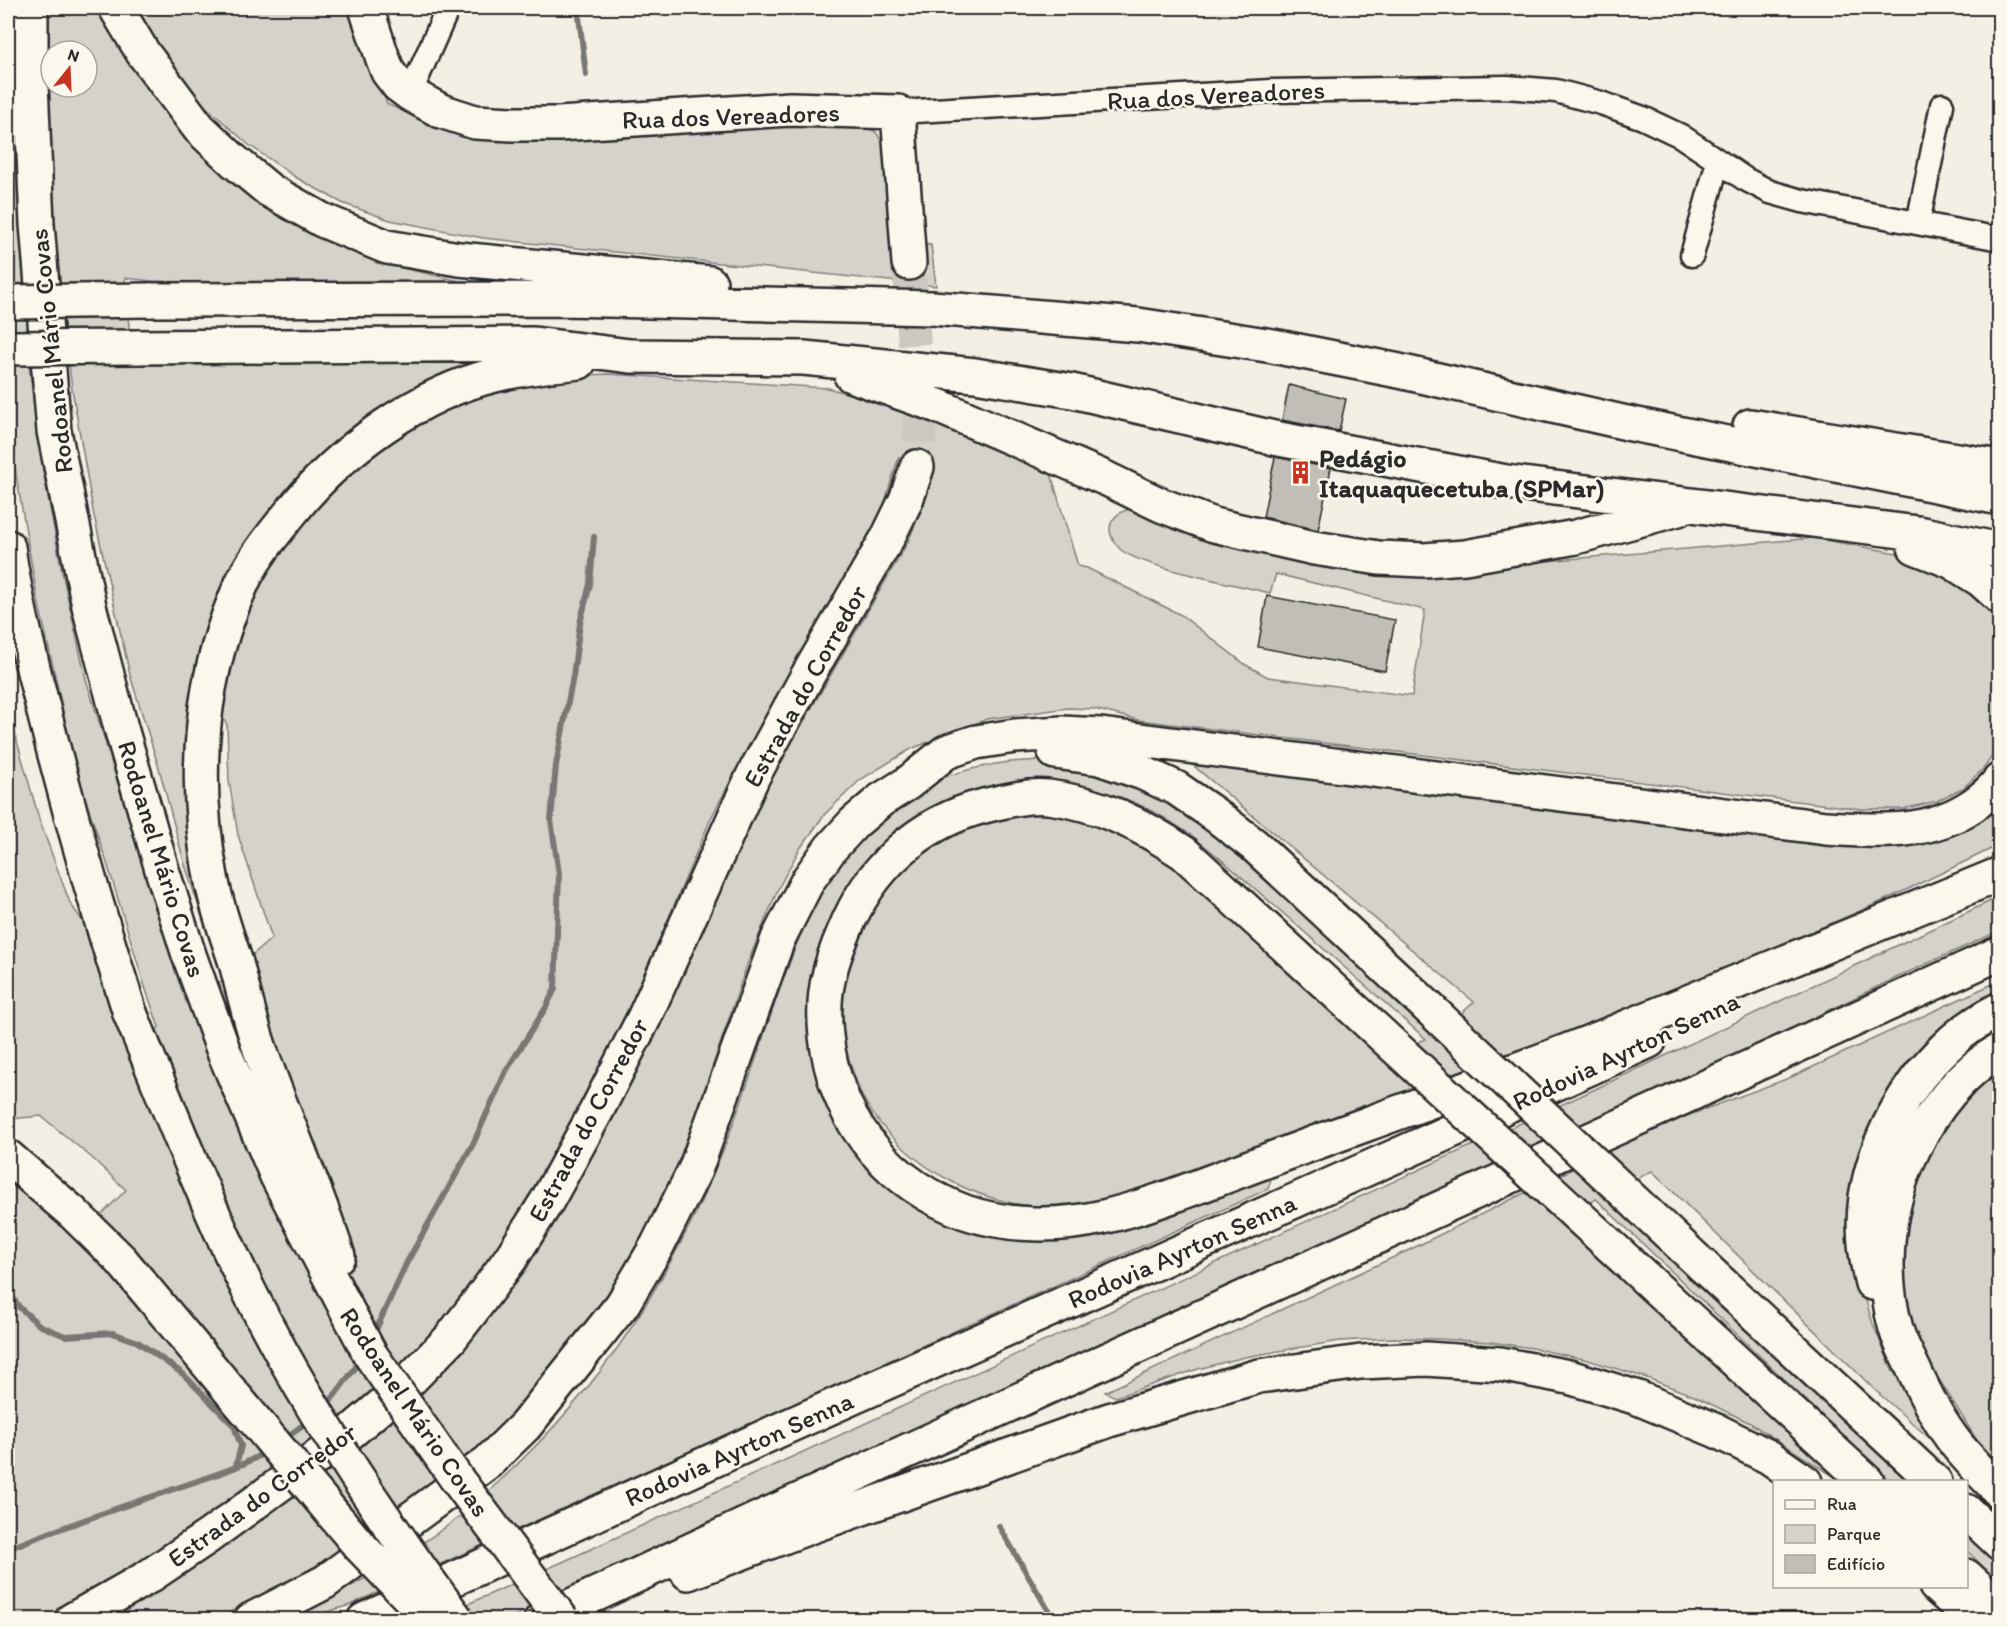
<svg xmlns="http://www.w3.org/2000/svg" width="2007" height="1627" viewBox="0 0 2007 1627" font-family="Itim,sans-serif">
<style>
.green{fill:#d5d2c9;stroke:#807e7a;stroke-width:1.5;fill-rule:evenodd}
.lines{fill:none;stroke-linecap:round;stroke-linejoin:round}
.stream{stroke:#787772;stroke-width:6}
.building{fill:#c0beb6;stroke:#2b2b2b;stroke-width:1.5}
.secondary-tunnel{stroke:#cbc8bf;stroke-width:33;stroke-dasharray:33 16;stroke-linecap:butt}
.street-casing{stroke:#2b2b2b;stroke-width:27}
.secondary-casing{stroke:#2b2b2b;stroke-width:38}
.highway-casing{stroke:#2b2b2b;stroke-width:38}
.street{stroke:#fbf7ec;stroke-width:22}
.secondary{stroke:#fbf7ec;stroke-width:33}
.highway{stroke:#fbf7ec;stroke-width:33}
.highway-bridge-casing{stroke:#2b2b2b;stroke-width:38;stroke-linecap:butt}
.highway-bridge{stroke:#fbf7ec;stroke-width:33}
.labels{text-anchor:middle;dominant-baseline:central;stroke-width:5;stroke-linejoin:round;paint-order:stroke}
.street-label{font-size:26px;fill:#2b2b2b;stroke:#fbf7ec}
.poi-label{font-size:26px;font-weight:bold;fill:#2b2b2b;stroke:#fbf7ec;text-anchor:start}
</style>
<rect width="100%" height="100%" fill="#f3efe4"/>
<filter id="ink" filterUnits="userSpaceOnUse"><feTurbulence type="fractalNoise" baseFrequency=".0167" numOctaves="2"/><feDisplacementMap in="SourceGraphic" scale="12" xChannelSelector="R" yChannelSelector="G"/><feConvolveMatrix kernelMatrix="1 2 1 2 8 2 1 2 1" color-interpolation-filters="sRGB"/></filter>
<g filter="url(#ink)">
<path class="green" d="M8,8h11l9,259 1,98 13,100 20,107 24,107 66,216 38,113 33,-28 -39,-118 -25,-94 -29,-93 -37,-164 -21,-122 -14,-117 -11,-107 -5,-99 1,-58h63l26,49 71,95 58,46 103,59 38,11 58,13 98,11 -95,1 -311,-12 -27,-3 7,84 366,1 22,3 -116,34 -38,23 -65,57 -33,39 -25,40 -23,48 -18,52 -8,54 -5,61 15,103 24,99 44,-38 -34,-103 -9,-54 -2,-56 -5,-9 3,-39 15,-51 18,-42 24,-40 28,-37 29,-29 31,-27 34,-24 67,-33 39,-11 36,-6 62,-3 220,14 128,37 48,18 45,24 29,99 9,2 94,47 65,50 22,12 144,19 13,-86 -149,-36 -6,19c-30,-8 -131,-26 -150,-44 -6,-6 -10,-13 -10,-20 1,-13 11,-17 21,-21l77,30 172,37 17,1 92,-10 325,-28 94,17 29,11 22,13 26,21 15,21 -1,125 -15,22 -21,20 -26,13 -34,8h-42l-723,-89 -44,-11 -26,-1 -81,11 -76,30 -51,31 -35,34 -26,36 -21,39 -30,73 -56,165 -19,48 -28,58 -29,51 -72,102 -43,46 -57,51 -39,29 -71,44 -79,44 -40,20 -112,-1 79,-47 78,-52 131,-100 82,-83 53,-67 59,-104 83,-165 64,-146 33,-67 143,-246 20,-48 4,-26 -33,-11 -11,34 -6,26 -17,31 -116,198 -38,72 -83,196 -49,100 -32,60 -41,68 -38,55 -78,82 -56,50 -95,68 -46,31 -111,71 -42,21 -32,-1v-455l15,10 65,54 38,-38 -35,-33 -50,-41 -31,3 -2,-1v-415l3,17 29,102 30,81 16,23 52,129 21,-28 -14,-40 -38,-124 -29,-86 -41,-181 -29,-168zM51,51h36v36h-36z
M134,8h216l37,96 39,18 48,8 382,-8 20,10 11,18 9,93 35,2 5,41 -453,-48 -93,-18 -48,-17 -45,-25 -48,-33 -45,-40 -36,-40z
M1176,751l592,77 101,10 44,-1 36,-9 31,-16 19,-14v47c-43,21 -87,43 -132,63 -176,76 -355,147 -535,213 -46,17 -92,34 -138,51 -38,14 -79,30 -120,34 -83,9 -172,-37 -212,-110 -4,-9 -7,-20 -11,-30 -21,-61 -9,-126 30,-178 25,-35 52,-50 91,-66 13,-5 27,-11 40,-13 39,-5 77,3 112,18 10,4 21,7 29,13 8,5 16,14 24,21 15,13 31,28 46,42 53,50 105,102 157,154l46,-18c-50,-44 -100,-88 -150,-132 -47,-40 -95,-89 -156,-110 -61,-21 -128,-19 -185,14 -16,10 -35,20 -48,34 -92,91 -83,245 17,327 13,10 28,22 43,29 19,10 42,16 63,20 21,4 44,7 66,5 10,-1 19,-4 29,-6 34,-7 66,-17 99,-28 45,-15 89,-30 133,-45l-66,32 -3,10 -918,416 -46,14 -13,1c59,-33 117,-64 171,-105 15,-11 28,-26 42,-38 47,-44 89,-92 125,-146 35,-54 66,-111 90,-171 21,-50 37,-103 55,-154 24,-68 44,-130 96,-181 7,-7 13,-15 21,-20 31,-24 81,-39 120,-43 90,-10 160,27 228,82l206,184 29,-26z
M1999,897v34l-97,44 -295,142 -1099,502 -76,1 137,-61 1020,-467z
M1999,981v14l-82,72 -55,221 11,36 19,46 60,74 8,17 -23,-16 -61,-54 -224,-220 -34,17 310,293h-38l-294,-282 -30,20 293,262h-18l-91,-58 -56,-27 -47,-18 -59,-18 -56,-12 -42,-6 -52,-3 -46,-1 -52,3 -50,8 -45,8 -47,12 -82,28 -11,-5 304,-142 214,-106 64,-28 102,-38z
M1999,1064v399l-23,-24 -52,-84 -19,-41 -7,-40 7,-78 36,-77z
M1966,1517l33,30v35l-32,-31z"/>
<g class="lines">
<path class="stream" d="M578,8l8,67
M8,1290l11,17 20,18 26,11 48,-3 25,9 45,32 51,52 7,20 -5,19
M373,1336l34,-74 66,-118 33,-73 39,-62 10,-20 4,-115 -8,-54 5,-55 17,-89 7,-53 10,-39 4,-47
M325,1408l37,-49
M284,1439l26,-19
M999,1526l55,94
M8,1549c53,-22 108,-40 163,-59 30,-11 72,-22 97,-40"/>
</g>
<path class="building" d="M1289,385l57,14 -7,32 -57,-11z
M1275,457l56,11 -13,62 -55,-13z
M1267,596l128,24 -10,51 -127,-24z"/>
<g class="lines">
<path class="secondary-tunnel" d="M909,263l11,164 -3,40"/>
<defs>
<path id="street" d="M410,94l38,-86
M898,112l373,-21 235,-4 50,4 45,12 42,15 38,18 64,43 25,13 32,9 198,38
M1918,223l24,-118
M1692,255l26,-94"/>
<path id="secondary" d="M366,8l17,51 5,13 10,13 12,9 31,17 34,11 37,2h47l231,-15 108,3 11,151
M72,1620l76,-43 61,-41 137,-100 54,-46 50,-51 27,-35 34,-46 36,-57 50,-91 47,-92 109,-242 55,-101 80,-138 18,-37 11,-33"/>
<path id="highway" d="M31,8v75l6,141 17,207 35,175 32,122 42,145 26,82 35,97 53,124 93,178
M116,8l27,45 56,75 35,33 35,29 53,30 65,27 72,12 251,24
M149,300l416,-1 367,9 206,17 135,21 126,25 228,52 373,75
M136,347l398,-3 96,12 174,2 171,17 97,16 202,47 232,44 412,51 82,17
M851,375l87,31 169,73 54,26 53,20 100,23 65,10 45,2 41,-3 111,-20 102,-28
M1750,426l250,41
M8,547c8,58 24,116 38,173 25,99 53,196 84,293
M1915,547l36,14 30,19 19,17
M1055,752l44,6 44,15 33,15 38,26 40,31 175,163
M1369,1023l-185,-170c-42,-28 -85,-50 -136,-56 -21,-2 -44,4 -64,9 -66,17 -115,63 -140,126 -6,14 -12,29 -15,44 -6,24 -5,50 -1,74 13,77 64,135 137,162 43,15 94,15 138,5 39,-9 78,-24 115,-38 50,-19 99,-37 149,-55 84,-31 170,-60 253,-94 127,-51 253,-105 380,-156
M2000,1050c-38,22 -67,59 -86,98 -27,54 -35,122 -18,181 4,14 12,28 18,41 12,27 25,52 43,75 13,16 28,31 43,47
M8,1157l64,55
M338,1256c-21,-65 -49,-127 -72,-190 -13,-33 -21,-69 -30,-103 -9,-28 -20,-57 -25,-86 -19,-100 -11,-205 33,-298 12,-24 31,-47 49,-69 48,-60 126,-117 202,-135 27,-7 56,-10 84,-13
M1702,1265l233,217
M1872,1283c-7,-27 -10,-58 -6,-86 9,-56 40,-113 81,-151 15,-15 34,-27 53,-37
M1654,1286l213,196
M1966,1511l34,32
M688,1573l121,-46 300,-107 150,-44 102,-14 65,-3 74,5 69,13 69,21 79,33 52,26 36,25
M1966,1576l34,31
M1936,1586l38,34
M251,1620l74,-38 163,-120 37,-36 97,-121 35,-59 38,-76 83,-231 30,-59 23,-32 23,-25 27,-23 27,-17 38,-31 30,-10 39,-6 47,-3 39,2 725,93c52,3 101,8 147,-23 11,-8 19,-14 27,-25
M364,1620l422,-193 650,-289 213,-97
M541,1620l219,-102 1240,-565"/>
</defs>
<use href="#street" class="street-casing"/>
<use href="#secondary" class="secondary-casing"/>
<use href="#highway" class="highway-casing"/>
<use href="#street" class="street"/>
<use href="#secondary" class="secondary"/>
<use href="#highway" class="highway"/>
<defs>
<path id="highway-bridge" d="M8,302l141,-2
M8,348l128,-1
M1429,1008l273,257
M130,1013c38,93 74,186 118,276 58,117 132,226 209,331
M1369,1023l285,263
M72,1212l49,48 237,284 73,76
M370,1354l86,124 106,142"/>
</defs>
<use href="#highway-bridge" class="highway-bridge-casing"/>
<use href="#highway-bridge" class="highway-bridge"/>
</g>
</g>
<defs>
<symbol id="building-bare" viewBox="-9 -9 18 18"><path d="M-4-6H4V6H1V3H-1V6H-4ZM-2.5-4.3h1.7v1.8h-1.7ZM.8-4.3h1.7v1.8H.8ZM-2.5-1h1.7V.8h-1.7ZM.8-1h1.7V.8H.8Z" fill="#c8321e" stroke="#fbf7ec" stroke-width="2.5" paint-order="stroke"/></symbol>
</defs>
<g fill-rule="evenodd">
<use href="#building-bare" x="1284" y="456" width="33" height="33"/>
</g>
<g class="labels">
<g class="street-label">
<text transform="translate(1216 95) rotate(-3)">Rua dos Vereadores</text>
<text transform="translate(731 116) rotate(-2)">Rua dos Vereadores</text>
<text transform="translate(51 351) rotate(-96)">Rodoanel Mário Covas</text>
<text transform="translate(805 686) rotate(-61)">Estrada do Corredor</text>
<text transform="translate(162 859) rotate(73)">Rodoanel Mário Covas</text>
<text transform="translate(1626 1051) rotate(-25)">Rodovia Ayrton Senna</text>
<text transform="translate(588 1120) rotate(-62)">Estrada do Corredor</text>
<text transform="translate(1182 1251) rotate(-24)">Rodovia Ayrton Senna</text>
<text transform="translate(415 1412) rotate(56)">Rodoanel Mário Covas</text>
<text transform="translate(739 1449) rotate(-24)">Rodovia Ayrton Senna</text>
<text transform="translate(262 1495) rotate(-36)">Estrada do Corredor</text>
</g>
<g class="poi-label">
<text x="1319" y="458">Pedágio<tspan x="1319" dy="30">Itaquaquecetuba (SPMar)</tspan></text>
</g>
</g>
<rect width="2007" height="1627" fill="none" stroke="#fbf7ec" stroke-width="30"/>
<rect x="15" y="15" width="1977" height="1597" fill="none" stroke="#2b2b2b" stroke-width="2" filter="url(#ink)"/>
<rect x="1773" y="1480" width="195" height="108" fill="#fbf7ec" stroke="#a8a59f" stroke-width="1.5"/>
<rect x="1785" y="1500" width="30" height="9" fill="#fbf7ec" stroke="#a8a59f" stroke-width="1.5"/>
<text x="1827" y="1510" font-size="18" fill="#2b2b2b">Rua</text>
<rect x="1785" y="1525" width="30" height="18" fill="#d5d2c9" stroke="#a8a59f" stroke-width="1.5"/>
<text x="1827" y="1540" font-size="18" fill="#2b2b2b">Parque</text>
<rect x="1785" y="1555" width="30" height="18" fill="#c0beb6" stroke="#a8a59f" stroke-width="1.5"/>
<text x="1827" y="1570" font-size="18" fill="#2b2b2b">Edifício</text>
<g transform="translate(69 69) rotate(18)"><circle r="28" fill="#fbf7ec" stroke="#a8a59f" stroke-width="1.5"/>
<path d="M0-4.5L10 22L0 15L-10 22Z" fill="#c8321e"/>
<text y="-9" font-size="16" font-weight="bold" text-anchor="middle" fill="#2b2b2b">N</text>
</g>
</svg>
